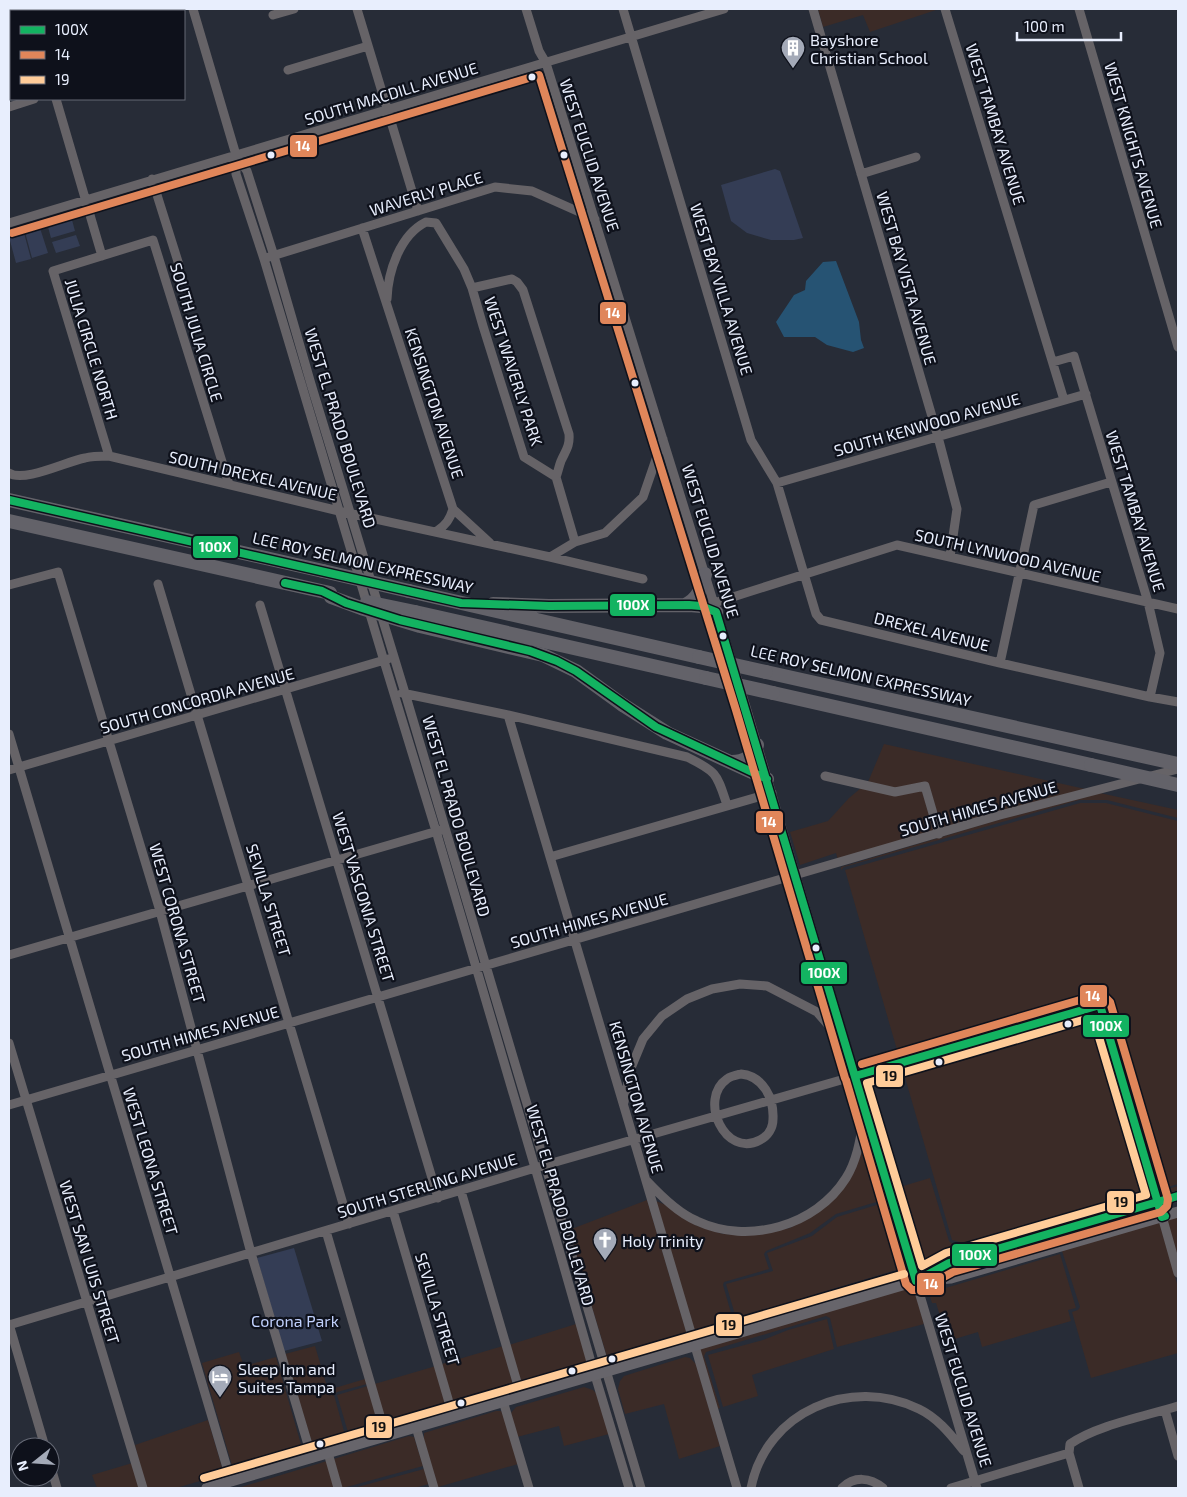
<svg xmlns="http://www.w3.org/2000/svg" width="1187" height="1497" viewBox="0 0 1187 1497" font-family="'Exo 2',sans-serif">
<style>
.commercial{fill:#3b2b27;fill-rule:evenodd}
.green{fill:#343d55}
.water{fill:#265373}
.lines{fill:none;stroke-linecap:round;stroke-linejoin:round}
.minor{stroke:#666367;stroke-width:9}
.major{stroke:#67656b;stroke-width:11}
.highway{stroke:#636269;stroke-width:14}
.highway-bridge{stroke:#636269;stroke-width:14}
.bus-1-casing{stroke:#0e111b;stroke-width:11}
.bus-2-casing{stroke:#0e111b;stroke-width:11}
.bus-3-casing{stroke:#0e111b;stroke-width:11}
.bus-1{stroke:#13b361;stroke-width:8}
.bus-2{stroke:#e0865a;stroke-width:8}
.bus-3{stroke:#fc9;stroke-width:8}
.bus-dot{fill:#e8eefd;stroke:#0e111b;stroke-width:2}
.labels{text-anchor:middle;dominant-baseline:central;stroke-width:4.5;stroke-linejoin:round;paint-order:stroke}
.poi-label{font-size:16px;fill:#e8eefd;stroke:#0e111b;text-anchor:start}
.street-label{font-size:16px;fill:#e8eefd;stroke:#0e111b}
.park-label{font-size:16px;fill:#c0d0fc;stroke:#0e111b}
.line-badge{stroke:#0e111b;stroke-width:2}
.badge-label{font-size:14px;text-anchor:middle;font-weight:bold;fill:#fff}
.pale-badge-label{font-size:14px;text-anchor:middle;font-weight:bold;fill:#111}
</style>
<rect width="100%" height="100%" fill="#272c37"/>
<path class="commercial" d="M818,9h121l-69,23 -7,-17 -40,12z
M884,744l201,45 -143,41 -13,-45 -34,3 -27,-6z
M861,788l61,2 12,42 -96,28 -2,-7 -36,12 -10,-33 38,-11 21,-23z
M1100,793l78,17v8l-71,-18h-28l-235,67 -3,3v-3l160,-48z
M1080,803h26l72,18v363l-211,60 -15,-4 -107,-370z
M871,1143l40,135 -214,64 -41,-141 10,4 29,20 28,9 25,1 42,-7 23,-13 17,-14 32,-55zM883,1200l3,2 17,58 1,6 -6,7 -161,48 -4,-1 -10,-35 1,-3 45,-13 -5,-15 2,-3 44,-18 26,-19z
M930,1178l19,63 2,2 15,4 212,-61v7l-260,82 -25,-86z
M647,1200l43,144 -80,23 -41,-137z
M883,1203l17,58 1,4 -5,5 -160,48 -10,-34 47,-13 -6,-18 45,-17 25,-19z
M1155,1207l2,7 -206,61 -18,1 18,-9z
M1178,1215v43l-11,-39z
M1159,1221l19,66v66l-87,25 -19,-66 6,-2 2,-3 -18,-56z
M1060,1254l16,54 -8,2 3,11 -89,26 -4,-15 -30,9 -12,-38h-4l-2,-6 2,-5z
M913,1285l11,39 -87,23 -7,-29 -4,-2 -120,36 -2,4 16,52 -3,1 -18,-61z
M827,1319l7,30 -82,26 6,21 -35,11 -15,-52 55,-15 25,-10z
M576,1324l13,43 -67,19 -13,-41z
M315,1346l13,44 37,-11 2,5 -30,8 -3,3 13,47 -32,11 -30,-99z
M503,1346l11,43 -59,20 -13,-45z
M239,1352l5,14 32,-9 26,91 -69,21 -31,-106z
M685,1357l5,1 6,6 24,82 -41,13 -15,-55 -39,10 -7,-25 2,-8 4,-5z
M436,1366l11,45 -97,28 -13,-44z
M584,1387l9,3 3,3 13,41 -45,12 -5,-20 -42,11 -6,-24 5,-6z
M496,1411h5l6,11 11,42 -80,23 -14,-47v-7z
M208,1420l16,54 -48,14h-79l-5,-13 47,-14 -4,-16z
M409,1436l5,1 9,29 -80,22h-105z
M424,1469l5,15 -15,4h-60z"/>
<path class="green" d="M775,169l5,2 23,67 -9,2h-23l-24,-7 -16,-12 -10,-36z
M72,220l3,11 -24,7 -3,-11z
M40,228l8,25 -16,5 -7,-26z
M24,233l7,26 -15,4 -7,-26z
M76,235l4,11 -24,7 -4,-11z
M294,1248l28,93 -38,10 -27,-93z"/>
<path class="water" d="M836,261l23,61 2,18 3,8 -11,4 -26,-7 -12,-8h-31l-8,-15 18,-27 11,-5 1,-9 17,-19z"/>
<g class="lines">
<path class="minor" d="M29,9v2
M193,9l43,146 11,16 27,85 37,128 94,309 236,795
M357,9l61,202
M526,9l13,42 7,12 200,644 231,781
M623,9l128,431 26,43 39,131 5,6 179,43 150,34 28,5
M813,9l125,428 19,72 -7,48
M945,9l119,391
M1079,9l99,338
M273,15l21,-6
M288,70l80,-24
M56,99l46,157
M9,107l25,-8
M236,155v19l28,85 120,402 52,170 122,415 33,116 38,126
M861,174l55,-17
M152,179l28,89
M426,222l10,1 28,46 8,19 11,38 41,131 32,20
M9,223l715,-214
M362,228l91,281 37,34
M269,257l226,-70 37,4 63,28
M472,288l40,-9 5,3 6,8 46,144c1,12 -3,16 -8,27 -2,5 -3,11 -5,16
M387,299c1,-28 13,-64 39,-77
M1053,362l21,-6 74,246 12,51 -10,44
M109,456l-56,-185 100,-31 76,244
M9,473c15,10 58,-12 76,-15 7,-2 16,-2 24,-2l230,55 211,46 25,-15 30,-9 38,-36 20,-58
M556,477l19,65
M777,483l309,-89
M437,531c9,-6 13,-12 16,-22
M550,557l93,22
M158,584l191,640
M9,585l49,-13 102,339 91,342 61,205
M714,603l183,-58 281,64
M260,605l178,593
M1000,663l34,-158 77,-23
M402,693l106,22 179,42c31,15 30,18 40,48
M508,715l229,773
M9,734l222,747
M9,770l379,-111
M825,776l70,16 30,-6 14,48
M550,857l222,-64
M9,955l432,-125
M9,1043l134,445
M741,1074c22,2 33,24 32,45 0,9 -5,17 -13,21 -35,19 -62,-41 -33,-61 4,-3 10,-4 14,-5z
M624,1102l7,-34 12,-29 19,-23 25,-17 25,-10 28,-5 27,2 50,26 26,30
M9,1105l991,-290 178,-46
M647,1181c14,15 31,32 50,40 51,24 119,5 149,-43 12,-19 15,-44 19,-66
M461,1191l60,205
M1158,1202l20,71
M393,1211l60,205
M326,1231l60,205
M9,1324l36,123
M9,1325l536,-160 310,-89
M503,1401l26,87
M1165,1410l13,46
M416,1427l18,61
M328,1453l10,35
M50,1464l7,24
M751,1488c15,-77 100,-112 168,-79 19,9 32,26 45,42
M842,1488c12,-12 28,-11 41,0
M951,1488l118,-35
M1079,1488l-10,-35 1,-9c27,-19 76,-28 108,-38"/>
<path class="major" d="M923,1280l28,-2 227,-66
M207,1488l709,-207 33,-18 229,-67"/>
<path class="highway" d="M9,500l314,71
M9,521l321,72
M409,591l290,66
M493,604l56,2 140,-1 12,1 15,6
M685,605c13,-6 17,-17 20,-31
M415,612l291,66
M766,672l412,92
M773,693l318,72
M623,705l44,28 100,46
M732,762c12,0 21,-5 25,-17"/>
<path class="highway-bridge" d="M323,571l86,20
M331,597l30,11 59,18 123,29 33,16 47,34
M367,602l48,10
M699,657l67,15
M706,678l67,15
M1091,765l87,20"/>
<defs>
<path id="bus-1" d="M9,500l452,103 88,3 140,-1 12,1 15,6 200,669 33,-18 229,-67
M285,583l37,8 24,12 54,17 130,31 27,10 19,10 80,56 111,52
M855,1076l245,-71 62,212 3,-1"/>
<path id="bus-2" d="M12,233l527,-158 197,635 109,368
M846,1080l60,204 6,6h8l33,-18 208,-60 6,-6 1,-7 -58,-197 -6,-6 -7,-1 -235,69"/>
<path id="bus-3" d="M1093,1017l53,178 -200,58 -24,13 -55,-183z
M204,1478l700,-204"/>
</defs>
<use href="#bus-1" class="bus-1-casing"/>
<use href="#bus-2" class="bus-2-casing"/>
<use href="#bus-3" class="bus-3-casing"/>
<use href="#bus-1" class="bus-1"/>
<use href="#bus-2" class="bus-2"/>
<use href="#bus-3" class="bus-3"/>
</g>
<defs>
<symbol id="building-pin" viewBox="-11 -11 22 30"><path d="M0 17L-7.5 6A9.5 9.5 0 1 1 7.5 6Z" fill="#a4aab8" stroke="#0e111b"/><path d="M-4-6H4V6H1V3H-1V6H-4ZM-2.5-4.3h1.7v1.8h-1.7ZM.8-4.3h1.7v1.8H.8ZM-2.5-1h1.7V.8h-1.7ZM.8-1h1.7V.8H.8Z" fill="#fff"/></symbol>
<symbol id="church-pin" viewBox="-11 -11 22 30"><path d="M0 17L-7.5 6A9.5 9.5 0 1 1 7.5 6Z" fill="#a4aab8" stroke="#0e111b"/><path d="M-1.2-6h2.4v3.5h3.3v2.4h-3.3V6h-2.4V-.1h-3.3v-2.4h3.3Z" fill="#fff"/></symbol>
<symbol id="hotel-pin" viewBox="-11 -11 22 30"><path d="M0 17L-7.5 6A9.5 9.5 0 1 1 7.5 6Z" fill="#a4aab8" stroke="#0e111b"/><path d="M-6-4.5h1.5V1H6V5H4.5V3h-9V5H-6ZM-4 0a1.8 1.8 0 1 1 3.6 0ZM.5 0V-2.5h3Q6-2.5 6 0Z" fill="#fff"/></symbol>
</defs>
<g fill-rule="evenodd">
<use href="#building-pin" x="779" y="34" width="28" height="38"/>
<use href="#church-pin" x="591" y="1226" width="28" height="38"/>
<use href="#hotel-pin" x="206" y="1363" width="28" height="38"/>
</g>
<g class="bus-dot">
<circle cx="532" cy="77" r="4.5"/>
<circle cx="271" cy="155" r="4.5"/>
<circle cx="564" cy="155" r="4.5"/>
<circle cx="635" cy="383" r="4.5"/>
<circle cx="723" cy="636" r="4.5"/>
<circle cx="816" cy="948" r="4.5"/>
<circle cx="1068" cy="1024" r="4.5"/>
<circle cx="939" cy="1062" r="4.5"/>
<circle cx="612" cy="1359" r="4.5"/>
<circle cx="572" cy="1371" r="4.5"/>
<circle cx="461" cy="1403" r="4.5"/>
<circle cx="320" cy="1444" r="4.5"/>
</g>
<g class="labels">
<g class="poi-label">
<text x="810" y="39">Bayshore<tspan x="810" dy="18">Christian School</tspan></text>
<text x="622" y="1240">Holy Trinity</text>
<text x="238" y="1368">Sleep Inn and<tspan x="238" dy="18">Suites Tampa</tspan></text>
</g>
<g class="street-label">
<text transform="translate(391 93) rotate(-17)">SOUTH MACDILL AVENUE</text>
<text transform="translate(996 124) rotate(73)">WEST TAMBAY AVENUE</text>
<text transform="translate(1134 145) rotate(74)">WEST KNIGHTS AVENUE</text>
<text transform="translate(590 155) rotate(72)">WEST EUCLID AVENUE</text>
<text transform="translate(426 193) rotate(-17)">WAVERLY PLACE</text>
<text transform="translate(907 278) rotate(74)">WEST BAY VISTA AVENUE</text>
<text transform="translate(722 289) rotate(73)">WEST BAY VILLA AVENUE</text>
<text transform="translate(197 332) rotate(73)">SOUTH JULIA CIRCLE</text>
<text transform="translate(92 349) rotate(73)">JULIA CIRCLE NORTH</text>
<text transform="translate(514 371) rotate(72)">WEST WAVERLY PARK</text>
<text transform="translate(435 403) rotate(72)">KENSINGTON AVENUE</text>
<text transform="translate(927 424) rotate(-16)">SOUTH KENWOOD AVENUE</text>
<text transform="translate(341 428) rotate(73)">WEST EL PRADO BOULEVARD</text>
<text transform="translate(253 475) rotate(13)">SOUTH DREXEL AVENUE</text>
<text transform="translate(1136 511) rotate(73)">WEST TAMBAY AVENUE</text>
<text transform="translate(711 541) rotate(73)">WEST EUCLID AVENUE</text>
<text transform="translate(1008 555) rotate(13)">SOUTH LYNWOOD AVENUE</text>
<text transform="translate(363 562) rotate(13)">LEE ROY SELMON EXPRESSWAY</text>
<text transform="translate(932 631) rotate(14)">DREXEL AVENUE</text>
<text transform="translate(861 675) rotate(13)">LEE ROY SELMON EXPRESSWAY</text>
<text transform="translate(197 700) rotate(-16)">SOUTH CONCORDIA AVENUE</text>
<text transform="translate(978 808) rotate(-16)">SOUTH HIMES AVENUE</text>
<text transform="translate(457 816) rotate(74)">WEST EL PRADO BOULEVARD</text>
<text transform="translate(364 897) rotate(73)">WEST VASCONIA STREET</text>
<text transform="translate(269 900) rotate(73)">SEVILLA STREET</text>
<text transform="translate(589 920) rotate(-16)">SOUTH HIMES AVENUE</text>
<text transform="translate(178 923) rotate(74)">WEST CORONA STREET</text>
<text transform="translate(200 1033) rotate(-16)">SOUTH HIMES AVENUE</text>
<text transform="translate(637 1097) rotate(74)">KENSINGTON AVENUE</text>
<text transform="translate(151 1161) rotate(73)">WEST LEONA STREET</text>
<text transform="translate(427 1185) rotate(-17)">SOUTH STERLING AVENUE</text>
<text transform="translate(561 1205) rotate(74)">WEST EL PRADO BOULEVARD</text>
<text transform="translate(90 1262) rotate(73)">WEST SAN LUIS STREET</text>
<text transform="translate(438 1309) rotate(73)">SEVILLA STREET</text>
<text transform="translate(964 1390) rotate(73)">WEST EUCLID AVENUE</text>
</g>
<g class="park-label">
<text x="295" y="1320">Corona Park</text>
</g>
</g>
<g class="line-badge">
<rect x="289" y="134" width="29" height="24" rx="5" fill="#e0865a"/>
<rect x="599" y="301" width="28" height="24" rx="5" fill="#e0865a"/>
<rect x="192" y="535" width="47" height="24" rx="5" fill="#13b361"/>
<rect x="609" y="593" width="47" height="24" rx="5" fill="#13b361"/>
<rect x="755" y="810" width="29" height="24" rx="5" fill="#e0865a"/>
<rect x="800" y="961" width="48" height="24" rx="5" fill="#13b361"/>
<rect x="1079" y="984" width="29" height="24" rx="5" fill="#e0865a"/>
<rect x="1082" y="1014" width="48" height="24" rx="5" fill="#13b361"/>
<rect x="875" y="1064" width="29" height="24" rx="5" fill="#fc9"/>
<rect x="1106" y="1190" width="29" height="24" rx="5" fill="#fc9"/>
<rect x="951" y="1243" width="47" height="24" rx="5" fill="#13b361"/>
<rect x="916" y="1272" width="29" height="24" rx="5" fill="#e0865a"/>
<rect x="715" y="1313" width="28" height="24" rx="5" fill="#fc9"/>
<rect x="365" y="1415" width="28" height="24" rx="5" fill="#fc9"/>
</g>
<g class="badge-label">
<text x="303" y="151">14</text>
<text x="613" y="318">14</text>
<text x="215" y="552">100X</text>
<text x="633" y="610">100X</text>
<text x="769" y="827">14</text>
<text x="824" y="978">100X</text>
<text x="1093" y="1001">14</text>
<text x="1106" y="1031">100X</text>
<text x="975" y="1260">100X</text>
<text x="931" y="1289">14</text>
</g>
<g class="pale-badge-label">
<text x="890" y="1081">19</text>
<text x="1121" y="1207">19</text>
<text x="729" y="1330">19</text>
<text x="379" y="1432">19</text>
</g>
<rect width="1187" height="1497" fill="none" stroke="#e8eefd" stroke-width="20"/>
<rect x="10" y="10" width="175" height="90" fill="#0e111b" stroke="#656975"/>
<rect x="20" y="26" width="25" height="8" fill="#13b361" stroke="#656975"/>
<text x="55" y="35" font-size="15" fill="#e8eefd">100X</text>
<rect x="20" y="51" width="25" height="8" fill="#e0865a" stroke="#656975"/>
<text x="55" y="60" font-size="15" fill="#e8eefd">14</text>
<rect x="20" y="76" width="25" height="8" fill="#ffcc99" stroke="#656975"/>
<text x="55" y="85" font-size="15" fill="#e8eefd">19</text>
<g transform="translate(35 1462) rotate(253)"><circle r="24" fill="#0e111b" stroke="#656975"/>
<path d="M0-4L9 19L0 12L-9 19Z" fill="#a4aab8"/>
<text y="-8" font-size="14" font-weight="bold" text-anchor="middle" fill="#e8eefd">N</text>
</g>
<path d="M1017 32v8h104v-8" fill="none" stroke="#e8eefd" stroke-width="2.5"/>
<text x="1024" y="32" font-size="15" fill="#e8eefd" stroke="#0e111b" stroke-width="4" paint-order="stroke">100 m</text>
</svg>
